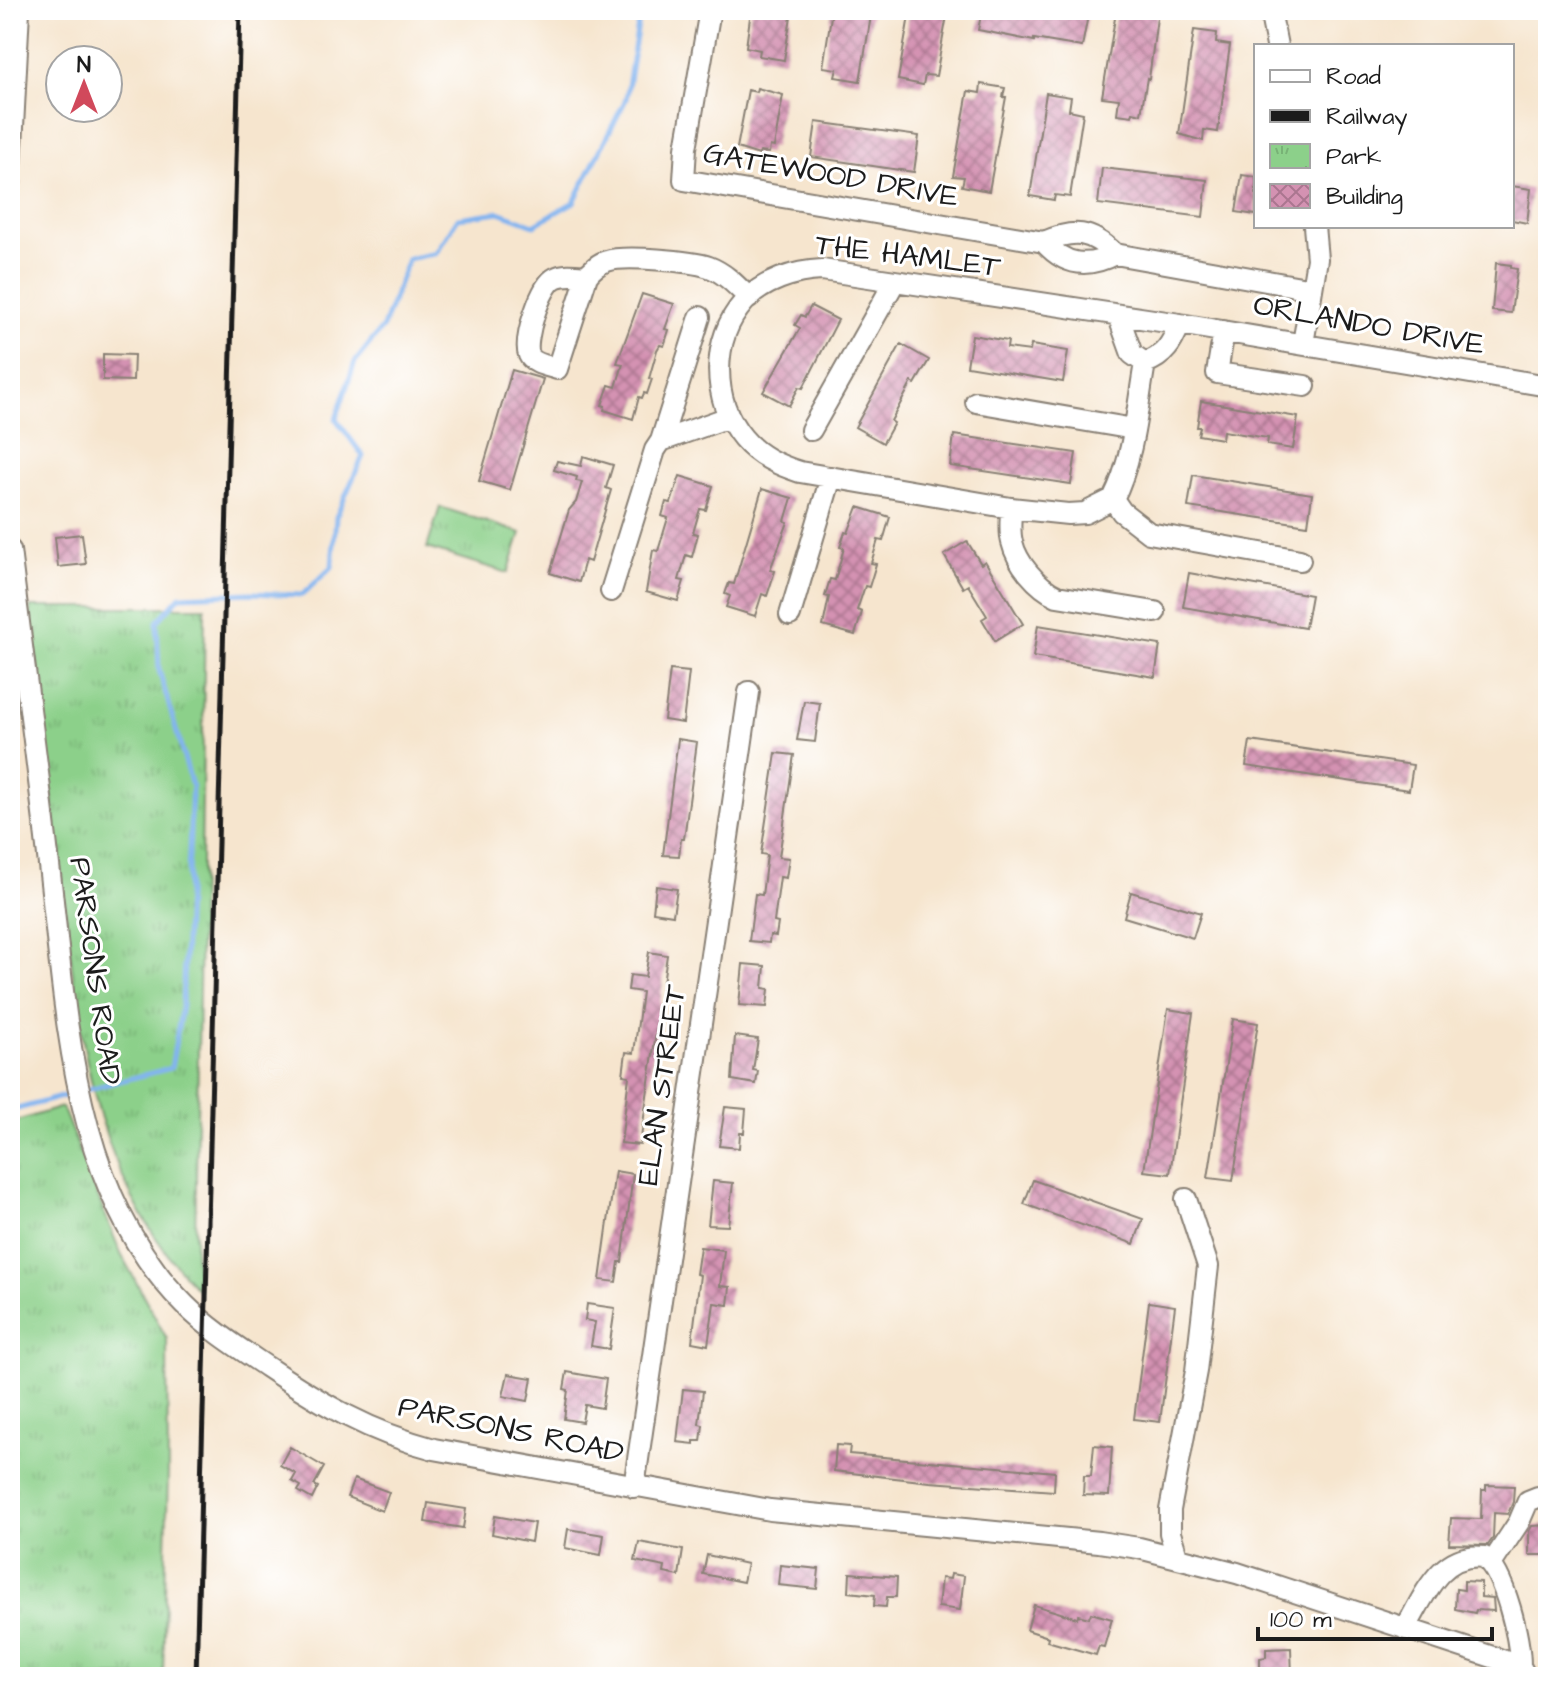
<svg xmlns="http://www.w3.org/2000/svg" width="1558" height="1687" viewBox="0 0 1558 1687" font-family="'Architects Daughter',sans-serif">
<style>
.park{fill:url(#park-tufts);stroke:#547653;stroke-width:2}
.lines{fill:none;stroke-linecap:round;stroke-linejoin:round}
.stream{stroke:#82b4ef;stroke-width:5}
.building{fill:url(#building-cross-hatch)}
.minor-casing{stroke:#898075;stroke-width:24}
.minor{stroke:#fff;stroke-width:20}
.rail{stroke:#1c1c1c;stroke-width:5}
.labels{text-anchor:middle;dominant-baseline:central;stroke-width:6;stroke-linejoin:round;paint-order:stroke}
.street-label{font-size:30px;fill:#1c1c1c;stroke:#fff}
</style>
<defs>
<pattern id="park-tufts" width="24" height="20" patternUnits="userSpaceOnUse" patternTransform="scale(2)"><rect width="24" height="20" fill="#8cd08a"/><path d="M3 7l-1-3M5 7V3M7 7l1-3M15 17l-1-3M17 17v-4M19 17l1-3" fill="none" stroke="#78b276"/></pattern>
<pattern id="building-cross-hatch" width="8" height="8" patternUnits="userSpaceOnUse" patternTransform="scale(2)"><rect width="8" height="8" fill="#d492b2"/><path d="M0 0l8 8M0 8l8-8" fill="none" stroke="#ab7690"/></pattern>
</defs>
<rect width="100%" height="100%" fill="#fff"/>
<filter id="ink" filterUnits="userSpaceOnUse"><feTurbulence type="fractalNoise" baseFrequency=".0125" numOctaves="2"/><feDisplacementMap in="SourceGraphic" scale="16" xChannelSelector="R" yChannelSelector="G"/><feConvolveMatrix kernelMatrix="1 2 1 2 8 2 1 2 1" color-interpolation-filters="sRGB"/></filter>
<filter id="wash" filterUnits="userSpaceOnUse"><feTurbulence type="fractalNoise" baseFrequency=".006" numOctaves="4" result="noise"/><feDisplacementMap in="SourceGraphic" scale="32" xChannelSelector="R" yChannelSelector="G"/><feGaussianBlur stdDeviation="1.8" result="paint"/><feColorMatrix in="noise" values="0 0 0 0 0 0 0 0 0 0 0 0 0 0 0 0 0 1.4 0 .05"/><feComposite in="paint" operator="in"/></filter>
<g filter="url(#wash)">
<rect width="100%" height="100%" fill="#f6e5ce"/>
<path class="park" d="M440,507l81,26 -13,40 -81,-25z
M30,607h175l-10,643 3,40c-109,-112 -118,-259 -136,-406 -11,-92 -21,-185 -32,-277z
M62,1107l59,147 46,85 1,133 -5,205h-153v-554z"/>
<g class="lines">
<path class="stream" d="M85,1090l86,-22 11,-63 10,-219 -33,-116 -2,-48 23,-26 71,-3 51,2 30,-28 4,-50 27,-61 -27,-37 19,-57 28,-35 25,-68 28,-6 22,-35 41,-6 35,13 40,-23 52,-103 12,-75v-14
M10,1111l66,-18"/>
</g>
<g id="blocks">
<path class="building" d="M751,10h41l-8,50 -25,-4 1,-6 -14,-3z
M832,10h40l-12,71 -25,-4 2,-8 -14,-2z
M910,10h38l-12,66 -11,-1 -2,10 -25,-5z
M982,10h107l-7,37 -48,-8v2l-56,-11z
M1132,10h26l-9,69 -2,-1 -6,36 -8,-2 -1,4 -15,-2 2,-15 -17,-2 14,-85 15,3z
M1194,30l23,3 -1,10 14,2 -12,87 -14,-2 -1,11 -24,-7z
M981,84l24,4 -2,9h3l-17,94 -27,-5 2,-9 -11,-1 15,-85 12,2z
M757,88l26,7 -9,52 -4,-1 -1,7 -9,-1 -1,3 -22,-7 11,-58 8,2z
M1046,93l25,4 -2,13 14,3 -13,84 -15,-2 -1,5 -24,-4z
M816,122l103,14 -5,36 -103,-15z
M1102,168l105,12 -4,37 -105,-13z
M1242,175l14,2v38l-20,-3z
M1512,186l19,3 -4,34 -15,-3z
M1496,263l15,2v3l6,1 -6,44 -19,-2z
M642,294l32,10 -9,25 4,1 -5,16 -4,-1 -3,5 -7,25 -1,3 3,1 -5,15 -3,-1 -2,5 -3,-1 -6,22 -29,-9 1,-4 -3,-1 7,-20 7,2 7,-23 -6,-1z
M811,306l27,14 -35,68 -4,-1 -10,19 -26,-14 37,-64 -5,-3 6,-10 4,2z
M972,335l36,6 -1,7 23,3 1,-6 37,6 -5,31 -96,-16z
M901,344l28,16 -14,24 -3,-2 -21,39 3,2 -11,20 -28,-16z
M103,354l31,1 -1,26 -30,-1z
M512,370l31,9 -33,111 -31,-9z
M1201,401l97,16 -5,32 -26,-4 1,-7 -45,-7 -1,8 -24,-4 2,-8h-3z
M954,435l122,18 -5,31 -121,-18z
M583,456l30,9 -7,23 5,2 -21,72 -5,-2 -6,22 -29,-9 19,-63 7,-8 6,-20 -6,-1 1,-4 -23,-7 3,-9 24,5z
M1193,475l119,19 -4,31 -120,-18z
M680,476l33,10 -7,24 -6,-1 -7,24 5,1 -6,23 -6,-2 -7,25 5,1 -6,20 -32,-9 7,-42 5,1 10,-33 -6,-2 4,-14 5,1z
M762,489l30,9 -7,23 3,1 -18,48 5,1 -8,25 -5,-2 -7,22 -29,-9 4,-11 -5,-2 4,-11 5,1z
M858,507l32,10 -7,24 -5,-1 -7,23 5,1 -7,23 -4,-1 -8,24 5,2 -7,23 -32,-9 6,-29 -4,-1 5,-17 5,1 9,-32 -4,-1 5,-15 3,1z
M82,534l4,30 -28,3 -3,-30z
M967,541l14,23 4,-3 38,63 -28,17 -13,-22 5,-3 -19,-31 -5,3 -19,-33z
M1189,573l122,22 -6,33 -122,-21z
M1038,625l122,20 -5,32 -122,-20z
M670,670l19,2 -6,51 -19,-3z
M804,701l16,2 -5,39 -18,-2z
M678,739l19,3 -13,97h-3l-2,17 -16,-1z
M1250,741l163,24 -4,25 -163,-24z
M776,753l18,2 -15,102 10,1 -3,20 -6,-1 -6,45 4,1 -2,13 -6,-1 -1,8 -20,-2 6,-47 7,1 5,-40 -6,-1z
M656,886l21,3 -4,26 -20,-3z
M1131,892l70,21 -8,25 -69,-21z
M649,952l18,3 -27,190 -19,-2 8,-67 -6,-1 3,-23 8,1 8,-61 -14,-2 2,-15 15,2z
M743,964l22,2 -2,22 6,1 -2,18 -28,-2z
M1168,1009l25,4 -23,161 -26,-3z
M1233,1019l25,4 -25,158 -25,-3z
M735,1036l23,3 -5,31 5,1 -2,13 -24,-4z
M725,1107l21,2 -2,24h-4l-1,15 -20,-2z
M615,1171l18,3 -11,88h-3l-3,20 -16,-2z
M1033,1180l110,39 -9,25 -110,-40z
M713,1181l20,2 -5,43 -20,-1z
M700,1247l24,3 -4,36 10,1 -2,18 -14,-2 -6,42 -16,-3 8,-67 -4,-1z
M1149,1302l26,4 -15,116 -26,-3z
M587,1304l28,4 -6,41 -18,-3 4,-24 -10,-2z
M567,1372l39,7 -4,29 -17,-3 -3,17 -18,-3 4,-29 -4,-1z
M508,1374l24,4 -4,23 -25,-5z
M683,1389l20,2 -4,33 4,1 -2,16h-7v3l-17,-2z
M836,1445l14,1 -1,8 206,18 -1,19 -124,-9 -96,-11z
M1094,1445l18,2 -3,49 -26,-1 1,-19h7z
M290,1447l34,20 -10,18 4,2 -6,12 -14,-8 3,-5 -9,-5 4,-7 -16,-9z
M354,1479l35,13 -7,19 -35,-14z
M1486,1485l28,1 -1,16 -5,12 -14,-1 -1,25 -5,7 -39,-1 2,-26 30,1 1,-29h4z
M428,1503l38,6 -3,19 -38,-6z
M495,1516l39,7 -3,19 -39,-8z
M1548,1525v30h-19v-24l3,-5z
M568,1529l36,6 -3,20 -36,-7z
M639,1542l44,8 -4,26 -15,-3 1,-6 -30,-6z
M707,1555l40,9 -4,18 -40,-8z
M780,1565l39,4 -2,20 -39,-4z
M850,1573l47,4 -1,20h-9l-1,10 -12,-1 1,-11 -26,-3z
M951,1574l13,2 -4,34 -22,-3 3,-29 9,1z
M1464,1581l17,1v15l12,1 1,13 -18,-1 -1,3 -20,-4 1,-20 8,1z
M1034,1605l43,13 1,-3 11,3 2,-5 21,6 -8,28 -5,-1 -3,9 -49,-14 1,-4 -21,-7z
M1291,1648l1,29h-32v-19l6,-1v-8z"/>
</g>
</g>
<g filter="url(#ink)">
<use href="#blocks" fill-opacity="0" stroke="#898075" stroke-width="2"/>
<g class="lines">
<defs>
<path id="minor" d="M710,10l-24,138 -2,32 360,62c30,-13 46,-12 71,12l197,35
M1270,10l7,36
M10,186l9,-176
M1044,242c20,23 43,27 71,12
M587,276c-11,-1 -23,-3 -32,2 -14,7 -32,62 -26,77 4,9 20,11 28,14l30,-93c4,-6 12,-13 20,-15 16,-6 85,0 102,6 16,6 28,19 40,31
M1118,315l14,39 13,9
M1224,331l-7,42 88,13
M1303,344l14,-85 -3,-33
M1145,363c20,-7 27,-20 35,-39
M976,402l158,27
M811,430l84,-149
M661,441l39,-124
M1113,499c21,-41 24,-91 32,-136
M1011,508c0,11 -2,23 1,34 5,21 25,45 45,54l98,16
M10,550c13,108 28,216 40,324 17,147 23,319 135,431 24,24 54,43 82,62 55,37 102,65 167,82l336,61 329,32 40,6 98,25 283,93 6,11
M1300,560l-151,-27 -27,-21 -9,-13 -28,14 -17,1 -57,-6 -211,-36c-22,-7 -42,-16 -57,-34 -32,-38 -32,-99 1,-136 19,-21 51,-31 78,-32l358,54 368,62
M611,591l44,-141 6,-9 68,-24
M790,615l41,-138
M634,1487l115,-795
M1177,1556l-7,-23v-23l26,-139 12,-105 -22,-67
M1492,1563l27,-41 9,-21 10,-4h10
M1405,1629c19,-32 35,-78 79,-72 21,17 36,82 36,109
M1547,1677l1,-1"/>
</defs>
<use href="#minor" class="minor-casing"/>
<use href="#minor" class="minor"/>
<path class="rail" d="M196,1677l44,-1667"/>
</g>
</g>
<g class="labels">
<g class="street-label">
<text transform="translate(831 175) rotate(10)">GATEWOOD DRIVE</text>
<text transform="translate(908 256) rotate(7)">THE HAMLET</text>
<text transform="translate(1369 325) rotate(10)">ORLANDO DRIVE</text>
<text transform="translate(95 971) rotate(82)">PARSONS ROAD</text>
<text transform="translate(662 1085) rotate(-82)">ELAN STREET</text>
<text transform="translate(511 1430) rotate(12)">PARSONS ROAD</text>
</g>
</g>
<rect width="1558" height="1687" fill="none" stroke="#fff" stroke-width="40"/>
<rect x="1254" y="44" width="260" height="184" fill="#ffffff" stroke="#a4a4a4" stroke-width="2"/>
<rect x="1270" y="70" width="40" height="12" fill="#ffffff" stroke="#a4a4a4" stroke-width="2"/>
<text x="1326" y="84" font-size="24" fill="#1c1c1c">Road</text>
<rect x="1270" y="110" width="40" height="12" fill="#1c1c1c" stroke="#a4a4a4" stroke-width="2"/>
<text x="1326" y="124" font-size="24" fill="#1c1c1c">Railway</text>
<rect x="1270" y="144" width="40" height="24" fill="url(#park-tufts)" stroke="#a4a4a4" stroke-width="2"/>
<text x="1326" y="164" font-size="24" fill="#1c1c1c">Park</text>
<rect x="1270" y="184" width="40" height="24" fill="url(#building-cross-hatch)" stroke="#a4a4a4" stroke-width="2"/>
<text x="1326" y="204" font-size="24" fill="#1c1c1c">Building</text>
<g transform="translate(84 84)"><circle r="38" fill="#ffffff" stroke="#a4a4a4" stroke-width="2"/>
<path d="M0-6L14 30L0 20L-14 30Z" fill="#d1495b"/>
<text y="-12" font-size="22" font-weight="bold" text-anchor="middle" fill="#1c1c1c">N</text>
</g>
<path d="M1258 1627v12h234v-12" fill="none" stroke="#1c1c1c" stroke-width="4"/>
<text x="1270" y="1627" font-size="24" fill="#1c1c1c" stroke="#ffffff" stroke-width="6" paint-order="stroke">100 m</text>
</svg>
